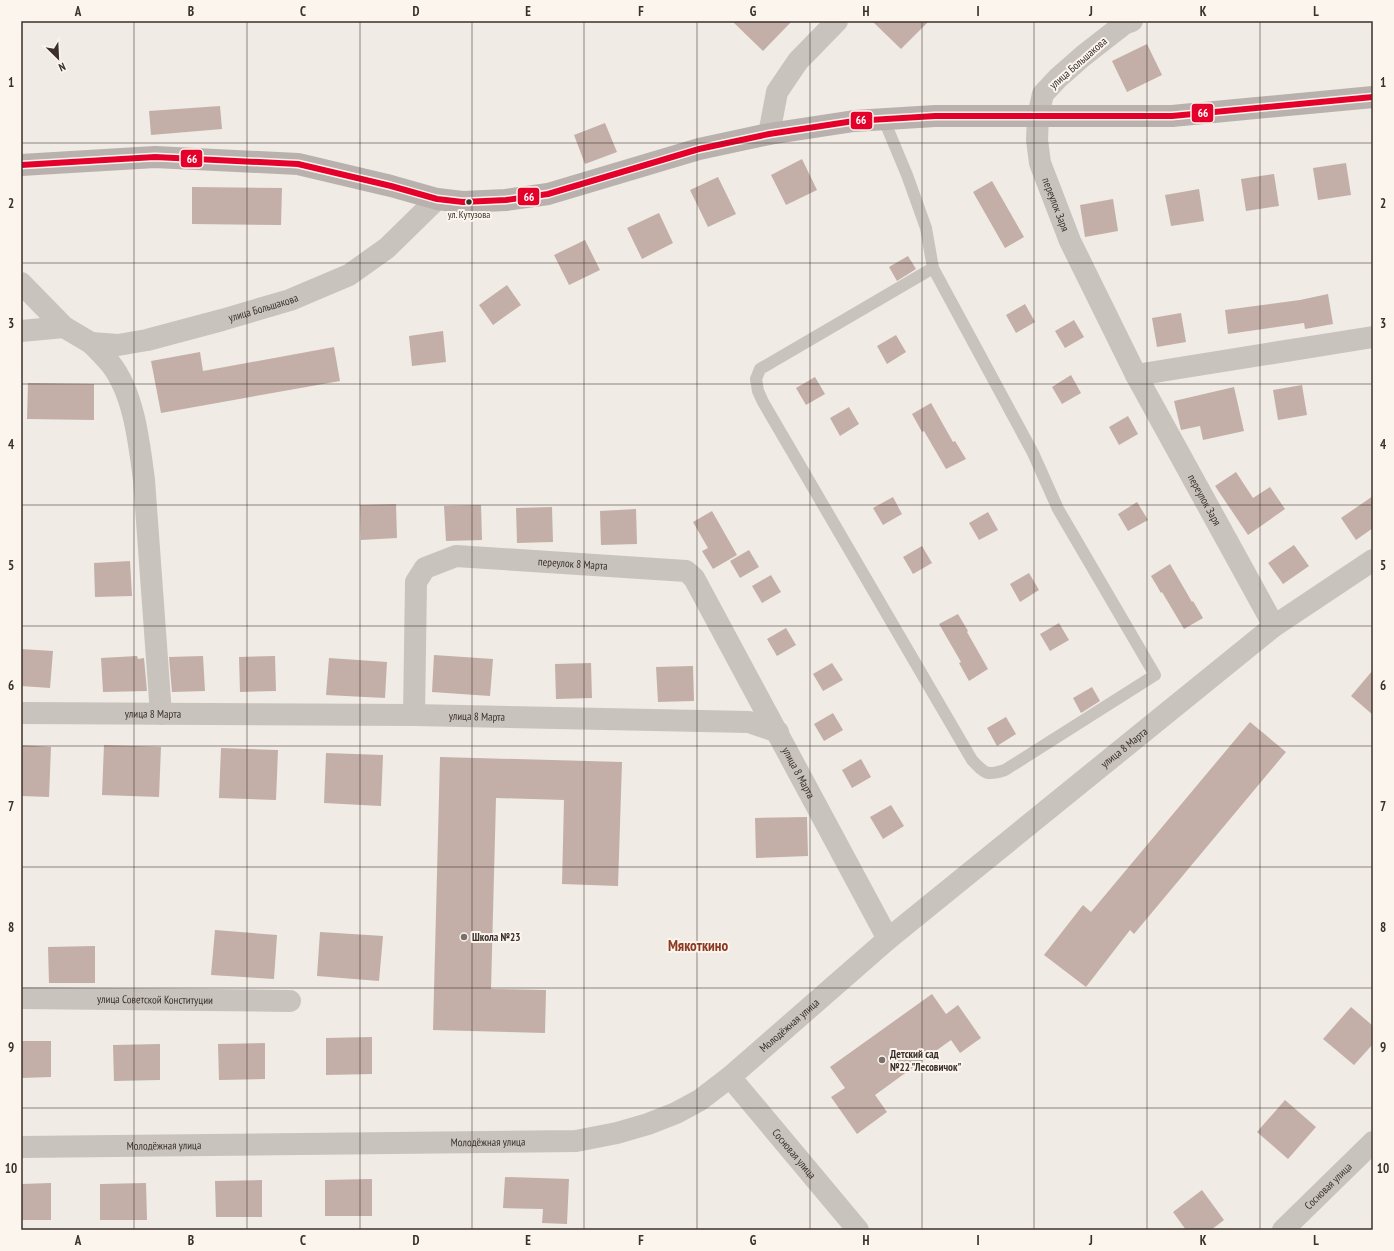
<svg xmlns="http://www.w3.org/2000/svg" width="1394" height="1251" viewBox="0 0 1394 1251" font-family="'PT Sans Narrow',sans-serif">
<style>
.building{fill:#c3afa7}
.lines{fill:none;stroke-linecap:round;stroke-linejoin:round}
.service{stroke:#c9c3be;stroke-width:12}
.minor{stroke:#c9c3be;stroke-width:22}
.primary{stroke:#b8b1ad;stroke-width:22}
.bus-1-casing{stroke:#fbf5ee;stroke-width:9}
.bus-1{stroke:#e4002b;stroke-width:6}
.grid{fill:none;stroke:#3b302b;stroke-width:1;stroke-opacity:0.55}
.bus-dot{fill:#3b302b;stroke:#fbf5ee;stroke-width:1.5}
.poi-dot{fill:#7a716c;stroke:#fbf5ee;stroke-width:1.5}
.labels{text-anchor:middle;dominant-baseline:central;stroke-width:4;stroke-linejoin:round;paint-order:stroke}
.bus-label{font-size:10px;fill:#3b302b;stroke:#fbf5ee}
.street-label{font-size:11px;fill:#3b302b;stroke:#fbf5ee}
.poi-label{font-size:11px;font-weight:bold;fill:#3b302b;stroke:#fbf5ee;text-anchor:start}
.district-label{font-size:15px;font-weight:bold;fill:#8c3b22;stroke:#fbf5ee}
.line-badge{stroke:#fbf5ee;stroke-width:1.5}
.badge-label{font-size:11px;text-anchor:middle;font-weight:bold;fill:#fff}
.neatline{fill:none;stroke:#3b302b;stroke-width:1.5}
.grid-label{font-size:13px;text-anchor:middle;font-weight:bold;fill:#3b302b}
</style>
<rect width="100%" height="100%" fill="#f0ebe5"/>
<path class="building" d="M732,21h60l-29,30z
M872,21h57l-28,28z
M1147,44l15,31 -35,17 -15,-31z
M220,106l2,23 -71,6 -2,-24z
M605,123l12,29 -32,12 -11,-29z
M802,159l15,31 -31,15 -15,-30z
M1346,163l5,32 -33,5 -5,-32z
M1274,174l5,32 -33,5 -5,-32z
M718,177l18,37 -28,13 -18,-37z
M992,181l32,56 -19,11 -32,-56z
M192,187l90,1 -1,37 -89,-1z
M1199,189l5,32 -33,5 -6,-31z
M1113,199l5,32 -33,6 -5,-32z
M659,213l14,30 -31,16 -15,-31z
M585,240l15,30 -31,15 -15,-30z
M908,256l8,13 -19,12 -8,-14z
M507,285l14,20 -28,20 -14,-20z
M1328,294l5,30 -28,5 -1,-6 -76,11 -3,-24 75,-10z
M1025,304l10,18 -19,11 -10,-18z
M1181,313l5,29 -29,5 -5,-29z
M1074,320l10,17 -19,11 -10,-17z
M443,331l3,31 -34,4 -3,-30z
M896,335l10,17 -19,12 -10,-18z
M334,347l6,34 -179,32 -10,-52 49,-9 3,19z
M1071,375l10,18 -19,11 -10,-17z
M815,377l10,17 -19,11 -10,-17z
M28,383l66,1v36l-67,-1z
M1302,385l5,30 -29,5 -5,-30z
M1234,387l10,44 -41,9 -3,-14 -19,4 -7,-29z
M931,403l22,39 2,-1 11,18 -20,10 -22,-38 -2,1 -10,-18z
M849,407l10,17 -19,12 -10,-18z
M1128,416l10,18 -19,11 -10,-18z
M1236,472l17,26 17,-11 15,22 -37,26 -33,-49z
M1373,496v32l-17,12 -15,-22z
M893,497l9,17 -19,11 -10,-17z
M1137,502l11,18 -20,11 -10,-17z
M396,504l1,34 -36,2 -1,-35z
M481,505l1,35 -36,1 -2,-35z
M552,507l1,35 -36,1 -1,-35z
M636,509l1,35 -36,1 -1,-34z
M712,511l25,44 -24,14 -11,-18 6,-3 -15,-26z
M988,512l10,18 -19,10 -10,-17z
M1294,545l15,21 -26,18 -15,-21z
M922,546l10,17 -19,11 -10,-17z
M749,550l10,17 -19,11 -10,-17z
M130,561l2,35 -37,1 -1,-34z
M1170,564l22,38 1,-1 10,17 -19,11 -22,-37 -1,1 -10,-17z
M1029,573l10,17 -19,12 -10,-18z
M771,575l10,17 -19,11 -10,-17z
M958,614l10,17 -1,1 21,37 -19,12 -10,-18 2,-1 -22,-38z
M1059,623l10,17 -19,11 -10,-17z
M786,628l10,17 -19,11 -10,-17z
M21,649l32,2 -3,37 -29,-2z
M434,655l59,4 -3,37 -58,-4z
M137,656l1,3 6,-1 3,33 -44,1 -2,-34z
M203,656l2,35 -33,1 -3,-35z
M275,656l1,35 -36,1 -1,-35z
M329,658l58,4 -2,36 -59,-3z
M591,663l1,35 -36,1 -1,-35z
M832,663l11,17 -20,11 -10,-17z
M693,666l1,35 -36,1 -2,-35z
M1373,670v45l-22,-19z
M1092,687l8,14 -19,12 -8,-15z
M833,713l10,17 -19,11 -10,-17z
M1006,717l10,17 -19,12 -10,-18z
M1250,722l36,30 -152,182 -4,-4 -44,57 -42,-32 39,-50 8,7z
M21,745l30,2 -2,50 -28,-1z
M104,745l57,2 -2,50 -57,-2z
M221,748l57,2 -2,50 -57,-2z
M326,753l57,2 -2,51 -57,-3z
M440,757l182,5 -4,124 -56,-2 2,-84 -68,-2 -5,191 55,1 -1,43 -112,-3z
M861,759l10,18 -19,11 -10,-18z
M891,805l13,21 -21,13 -13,-22z
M807,817l1,39 -52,2 -1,-40z
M215,930l62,5 -3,44 -63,-4z
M320,932l63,4 -4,45 -62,-5z
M95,946v37h-46l-1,-36z
M932,994l14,20 12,-9 23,33 -21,15 -9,-13 -76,55 12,17 -30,22 -26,-37 14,-9 -15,-21z
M1351,1007l22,19v18l-19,21 -31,-26z
M372,1037v37l-46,1v-37z
M21,1041h30v36l-30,1z
M265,1043v36l-46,1 -1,-36z
M160,1044v36l-46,1 -1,-36z
M1285,1100l31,27 -28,32 -31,-27z
M505,1177l64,2 -2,45 -25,-1 1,-14 -40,-1z
M372,1179v37h-47v-36z
M262,1180v37h-46l-1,-36z
M51,1183v37h-30v-36z
M146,1183l1,37h-47v-36z
M1202,1190l22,30 -13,10h-25l-13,-18z"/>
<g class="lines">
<path class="service" d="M884,120l23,55 19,53 7,40 100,185 25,56 97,166 -150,95c-18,6 -20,4 -33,-10l-209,-358 -5,-11 -2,-12 4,-10 173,-101"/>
<g class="minor">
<path id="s1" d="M1132,21l-8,3 -41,32 -25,22 -15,16 -5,22 -1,24 3,23 30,78 66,134 138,251"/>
<path d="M769,134l8,-42 21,-31 39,-40"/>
<path id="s2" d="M21,283l43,44 27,16 27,2 29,-5 75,-20 68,-20 59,-25 38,-27 50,-49"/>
<path d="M21,331l43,-4"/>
<path d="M91,343c6,6 13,13 19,20 24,30 29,79 34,117l17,234"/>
<path d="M1136,375l237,-38"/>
<path id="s3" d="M21,713l393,2 335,7 29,10"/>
<path id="s4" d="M414,715l2,-133 9,-14 31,-12 230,15 8,7 194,361"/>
<path id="s5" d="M21,998l269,3"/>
<path id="s6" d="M730,1077l128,153"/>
<path id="s7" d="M21,1147l555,-6 41,-8 31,-9 28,-11 24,-13 30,-23 158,-138 386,-313 99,-66"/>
<path id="s8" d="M1283,1230l90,-88"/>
</g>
<path class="primary" d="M21,165l134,-8 143,7 93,22 46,13 26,3 43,-2 42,-6 151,-45 70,-15 85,-13 81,-5h237l201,-19"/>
<defs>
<path id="bus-1" d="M21,165l134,-8 143,7 93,22 46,13 26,3 43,-2 42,-6 151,-45 70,-15 85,-13 81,-5h237l201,-19"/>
</defs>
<use href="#bus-1" class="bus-1-casing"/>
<use href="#bus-1" class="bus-1"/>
</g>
<path class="grid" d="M134,21v1209M247,21v1209M360,21v1209M472,21v1209M584,21v1209M697,21v1209M810,21v1209M922,21v1209M1034,21v1209M1147,21v1209M1260,21v1209M21,143h1352M21,263h1352M21,384h1352M21,505h1352M21,626h1352M21,746h1352M21,867h1352M21,988h1352M21,1108h1352"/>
<circle class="bus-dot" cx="469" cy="202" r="3.5"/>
<g class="poi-dot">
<circle cx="464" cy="937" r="4"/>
<circle cx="882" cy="1060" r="4"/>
</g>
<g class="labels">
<g class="bus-label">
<text x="469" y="214">ул. Кутузова</text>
</g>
<g class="street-label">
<text transform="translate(1078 63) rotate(-41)">улица Большакова</text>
<text stroke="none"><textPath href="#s1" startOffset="230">переулок Заря</textPath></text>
<text stroke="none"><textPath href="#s2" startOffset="270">улица Большакова</textPath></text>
<text stroke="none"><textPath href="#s1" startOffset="561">переулок Заря</textPath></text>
<text stroke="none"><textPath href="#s4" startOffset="300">переулок 8 Марта</textPath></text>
<text stroke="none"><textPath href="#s3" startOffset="132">улица 8 Марта</textPath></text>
<text stroke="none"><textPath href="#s3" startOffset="456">улица 8 Марта</textPath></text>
<text stroke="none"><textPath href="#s7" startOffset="1238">улица 8 Марта</textPath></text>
<text stroke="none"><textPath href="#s4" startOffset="645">улица 8 Марта</textPath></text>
<text stroke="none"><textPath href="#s5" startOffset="134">улица Советской Конституции</textPath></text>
<text stroke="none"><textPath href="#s7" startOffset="803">Молодёжная улица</textPath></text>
<text stroke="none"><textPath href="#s7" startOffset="467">Молодёжная улица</textPath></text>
<text stroke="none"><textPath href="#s7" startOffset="143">Молодёжная улица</textPath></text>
<text stroke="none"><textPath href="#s6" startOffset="100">Сосновая улица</textPath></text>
<text stroke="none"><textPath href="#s8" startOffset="63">Сосновая улица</textPath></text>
</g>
<g class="poi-label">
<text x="472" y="937">Школа №23</text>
<text x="890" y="1054">Детский сад<tspan x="890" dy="13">№22 "Лесовичок"</tspan></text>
</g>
<g class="district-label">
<text x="698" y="945">Мякоткино</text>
</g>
</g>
<g class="line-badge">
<rect x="1191" y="103" width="23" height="20" rx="4" fill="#e4002b"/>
<rect x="850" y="111" width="23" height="19" rx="4" fill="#e4002b"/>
<rect x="180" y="149" width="23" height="19" rx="4" fill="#e4002b"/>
<rect x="517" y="187" width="23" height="19" rx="4" fill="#e4002b"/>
</g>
<g class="badge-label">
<text x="1203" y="117">66</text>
<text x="861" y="124">66</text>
<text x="192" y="163">66</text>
<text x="529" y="201">66</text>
</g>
<rect width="1394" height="1251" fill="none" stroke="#fbf5ee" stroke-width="44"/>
<g transform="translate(58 58) rotate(156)" stroke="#fbf5ee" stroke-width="3" paint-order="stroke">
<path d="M0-3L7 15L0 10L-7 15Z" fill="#3b302b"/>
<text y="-6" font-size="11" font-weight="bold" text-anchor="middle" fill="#3b302b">N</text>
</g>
<rect x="22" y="22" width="1350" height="1207" class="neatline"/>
<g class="grid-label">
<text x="78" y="16">A</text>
<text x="191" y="16">B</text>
<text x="303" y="16">C</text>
<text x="416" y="16">D</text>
<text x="528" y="16">E</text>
<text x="641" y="16">F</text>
<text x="753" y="16">G</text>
<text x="866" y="16">H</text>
<text x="978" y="16">I</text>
<text x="1091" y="16">J</text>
<text x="1203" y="16">K</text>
<text x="1316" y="16">L</text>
<text x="11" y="87">1</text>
<text x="1383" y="87">1</text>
<text x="11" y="208">2</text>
<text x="1383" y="208">2</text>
<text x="11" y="328">3</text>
<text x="1383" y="328">3</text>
<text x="11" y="449">4</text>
<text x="1383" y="449">4</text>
<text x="11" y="570">5</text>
<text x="1383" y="570">5</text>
<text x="11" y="690">6</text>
<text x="1383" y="690">6</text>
<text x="11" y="811">7</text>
<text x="1383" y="811">7</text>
<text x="11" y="932">8</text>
<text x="1383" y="932">8</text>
<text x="11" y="1052">9</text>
<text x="1383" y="1052">9</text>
<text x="11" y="1173">10</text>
<text x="1383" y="1173">10</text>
<text x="78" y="1245">A</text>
<text x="191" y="1245">B</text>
<text x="303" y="1245">C</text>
<text x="416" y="1245">D</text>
<text x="528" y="1245">E</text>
<text x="641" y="1245">F</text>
<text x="753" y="1245">G</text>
<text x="866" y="1245">H</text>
<text x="978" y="1245">I</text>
<text x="1091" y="1245">J</text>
<text x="1203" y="1245">K</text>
<text x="1316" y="1245">L</text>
</g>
</svg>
